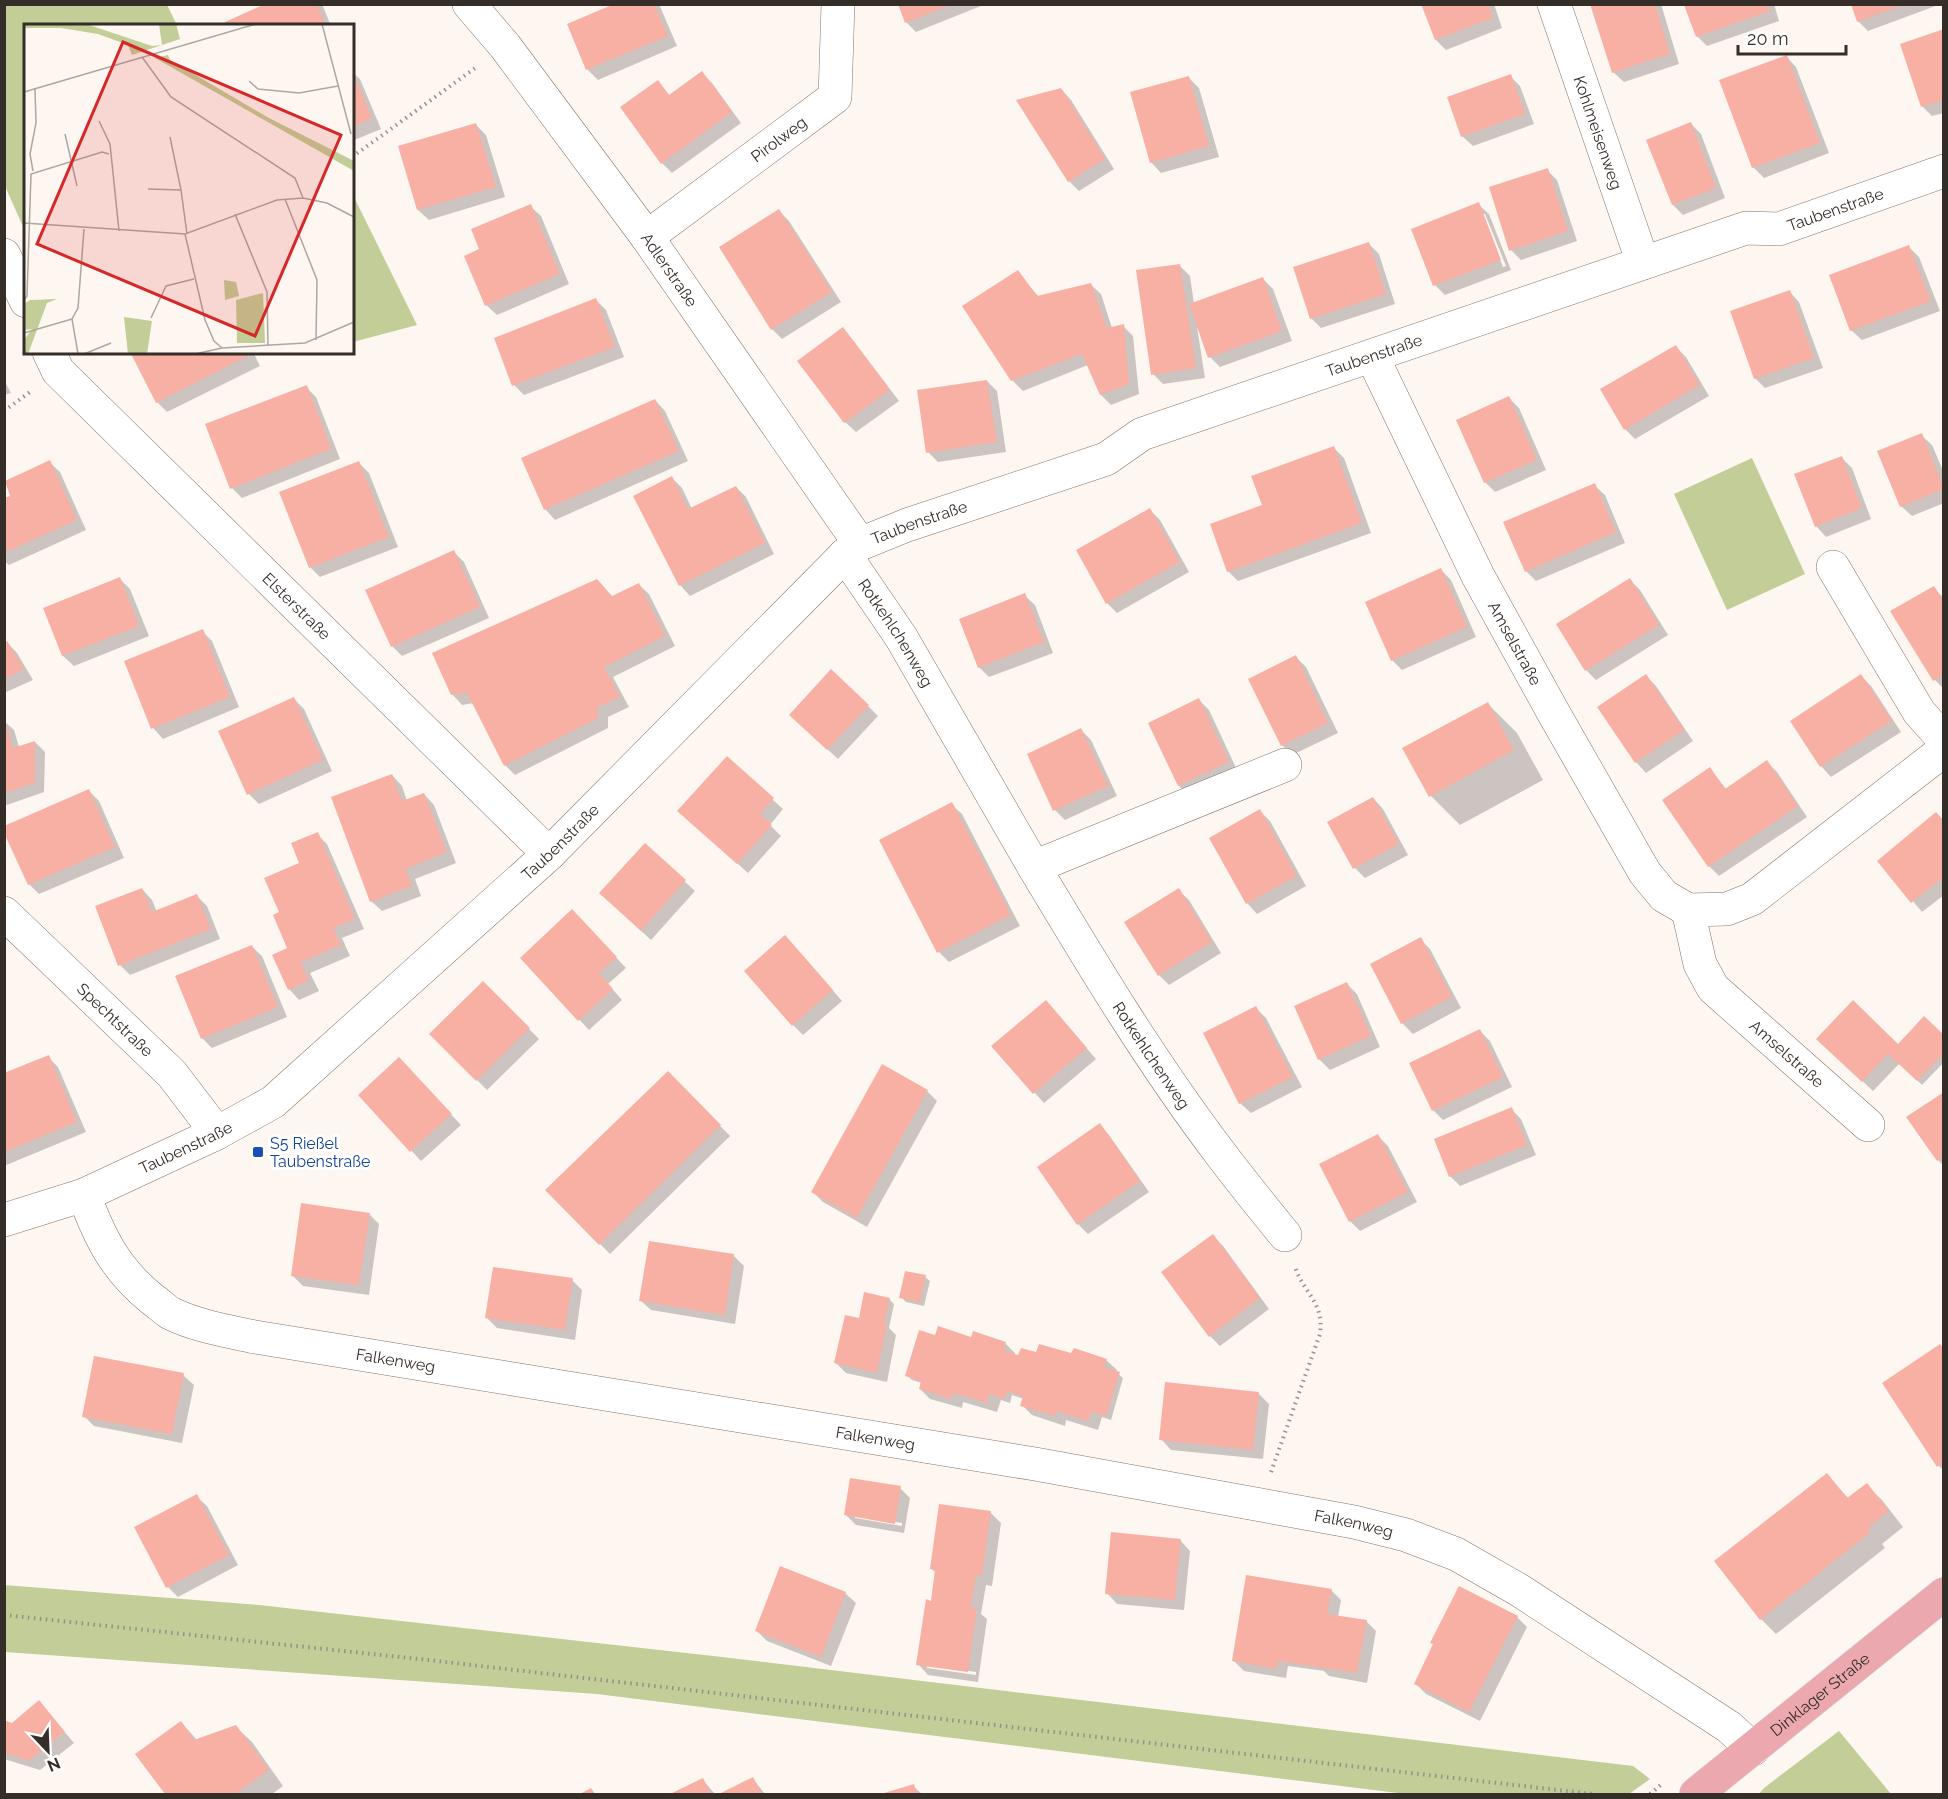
<svg xmlns="http://www.w3.org/2000/svg" width="1948" height="1799" viewBox="0 0 1948 1799" font-family="Raleway,sans-serif">
<style>
.green{fill:#c2cd97}
.shadow{fill:#0003;fill-rule:evenodd}
.building{fill:#f8b0a5}
.lines{fill:none;stroke-linecap:round;stroke-linejoin:round}
.minor-casing{stroke:#867469;stroke-width:34}
.major-casing{stroke:#d7d5d4;stroke-width:34}
.path{stroke:#978f89;stroke-width:4;stroke-dasharray:1.5 4.5;stroke-linecap:butt}
.minor{stroke:#fff;stroke-width:33}
.major{stroke:#eba8af;stroke-width:33}
.transit-dot{fill:#1a4fb4;stroke:#fff;stroke-width:2}
.labels{text-anchor:middle;dominant-baseline:central;stroke-width:6;stroke-linejoin:round;paint-order:stroke}
.street-label{font-size:16px;fill:#352d28;stroke:#fff}
.transit-label{font-size:16px;fill:#164399;stroke:#fff;text-anchor:start}
.inset-road{fill:none;stroke:#aea6a0;stroke-width:1.5}
.view{fill:#d62828;fill-opacity:0.15;stroke:#d62828;stroke-width:3}
.inset-edge{fill:none;stroke:#352d28;stroke-width:3}
</style>
<rect width="100%" height="100%" fill="#fef6f0"/>
<path class="green" d="M4,5h163l10,20 -151,1 -1,205 -20,-45z
M352,193l65,132 -64,17h-1z
M1752,458l53,116 -78,36 -53,-116z
M4,1585l255,20 463,52 911,109 17,13 -21,15h-223l-809,-100 -592,-42z
M1839,1731l52,63h-132l5,-6z"/>
<path class="shadow" d="M269,4h53l9,22h-103z
M618,4h41l18,42 -79,34 -10,-10 -19,-45z
M899,4h87l-70,28 -10,-10z
M1423,4h71l8,24 -56,22 -10,-10z
M1592,4h69l18,60 -55,18 -11,-10z
M1686,4h88l5,17 -72,25 -10,-10z
M1852,4h89l-73,27 -10,-10z
M1944,32v81l-12,3 -10,-10z
M1786,56l10,11 33,86 -65,25 -11,-11z
M352,72l8,7 21,50 -29,12z
M702,73l10,10 29,40 -69,50 -10,-10 -5,-81 13,14z
M1510,76l10,10 14,38 -61,22 -11,-10z
M1189,78l10,10 20,69 -58,16 -10,-11z
M1061,89l10,11 43,69 -35,22 -10,-10z
M1691,124l10,10 24,64 -42,17 -10,-10 -25,-64z
M476,125l10,10 19,62 -76,23 -11,-10 -18,-63z
M1547,170l10,10 20,61 -56,19 -10,-10z
M1478,204l11,10 22,56 -66,25 -10,-10zM1482,214h3l21,52 -3,1z
M530,206l11,10 28,68 -72,31 -11,-10 -5,-55z
M779,211l10,10 52,81 -59,37 -10,-10z
M1369,244l10,10 16,50 -74,24 -10,-10z
M1909,247l10,10 21,54 -78,29 -11,-10z
M1179,265l11,11 4,28 69,-25 10,10 19,52 -72,26 -10,-10 -13,-30 8,51 -42,6 -10,-10z
M1017,272l22,25 51,-13 11,10 11,34 11,-2 10,10 6,58 -28,11 -10,-10 -13,-30 -65,26 -11,-11z
M1789,291l10,11 24,66 -58,20 -10,-10z
M596,300l10,10 18,47 -100,38 -10,-10z
M842,329l10,10 47,62 -43,31 -11,-10 -45,-61z
M1676,347l10,10 23,39 -74,43 -10,-10z
M253,352l7,14 -93,46 -10,-10 -25,-49z
M4,380l7,13 -7,2z
M987,381l10,10 9,61 -68,10 -10,-10z
M306,387l10,10 24,62 -98,39 -10,-10z
M1509,398l10,10 27,62 -51,22 -10,-10z
M655,400l10,11 23,50 -133,59 -10,-11z
M1921,435l11,10 12,28v30l-32,13 -11,-10z
M1334,448l10,10 27,75 -133,48 -10,-10 36,-65z
M1842,458l10,10 19,51 -45,18 -10,-11z
M49,462l11,10 26,58 -77,35 -5,-4v-61l8,-3 -7,-15z
M359,463l10,10 29,74 -78,30 -10,-10z
M672,478l10,10 10,21 44,-22 10,10 28,57 -84,42 -10,-11 -45,-89z
M1594,485l11,10 20,48 -89,38 -10,-10z
M1150,510l10,10 29,52 -72,41 -10,-10z
M454,552l10,10 25,56 -87,38 -10,-10z
M1441,570l10,10 25,57 -74,33 -10,-10z
M120,579l10,10 19,47 -75,30 -11,-10 -18,-48z
M1630,580l10,10 28,45 -72,45 -10,-10z
M638,584l11,10 26,52 -62,31 16,30 -21,10v11l-93,47 -10,-10 -31,-62 -12,2 -10,-11 160,-97z
M1933,588l11,10v91l-9,-9z
M1024,595l11,10 18,48 -64,24 -10,-10z
M202,631l10,10 27,66 -76,32 -10,-11z
M7,642l10,11 16,27 -29,13v-50z
M1296,657l10,10 32,66 -46,22 -10,-10z
M1646,676l10,10 37,55 -47,32 -10,-11 -37,-54z
M1861,676l10,10 30,46 -70,45 -10,-11 -29,-44z
M294,699l10,10 28,62 -73,33 -10,-10 -29,-62z
M1199,700l10,10 29,62 -49,24 -10,-10 -29,-63z
M1487,703l30,30 26,47 -83,45 -29,-29z
M868,706l10,10 -40,43 -37,-34z
M4,721l10,9 5,17 16,-5 10,10 -1,40 -40,14z
M1081,730l10,10 26,56 -52,24 -10,-10z
M727,758l56,51 -13,16 11,11 -33,37 -59,-53z
M1767,762l10,10 30,45 -88,59 -10,-10 -45,-66 46,-31 17,21z
M392,775l10,11 5,15 17,-7 10,11 22,58 -41,16 6,17 -39,15 -11,-10z
M89,791l10,10 25,57 -85,36 -10,-10z
M1373,798l10,11 25,46 -43,23 -10,-10 -26,-45z
M951,804l11,10 58,112 -71,36 -10,-10z
M1260,811l10,10 36,65 -49,28 -10,-11z
M1944,822v73l-22,17 -43,-51z
M317,834l10,10 37,85 -22,9 8,18 -40,17 9,18 -20,9 -10,-11v-40l-8,-36 20,-49z
M645,845l50,46 -44,49 -40,-37z
M142,889l10,11 5,12 40,-16 10,10 13,33 -90,36 -10,-10z
M1178,890l11,10 32,53 -52,32 -10,-10z
M582,921l44,47 -18,16 14,16 -33,30 -67,-72z
M1420,939l10,10 31,59 -48,26 -11,-11 -30,-59z
M251,946l11,10 25,61 -75,31 -10,-10z
M795,947l47,54 -39,34 -10,-10z
M483,983l56,56 -52,51 -56,-56z
M1347,984l10,10 23,53 -50,23 -11,-11 -23,-53z
M1256,1008l10,10 36,69 -51,26 -11,-10 -35,-69z
M1056,1013l40,46 -52,44 -51,-56z
M1480,1031l10,10 22,46 -69,33 -10,-10z
M1944,1037v25l-22,23 -22,-22 -27,28 -55,-52 80,7z
M48,1057l10,10 28,65 -82,34v-91z
M409,1069l52,56 -40,36 -61,-66z
M668,1073l62,63 -120,118 -63,-64z
M927,1091l10,10 -70,126 -44,-25 -10,-10z
M1944,1093v73l-6,-6z
M1511,1109l10,10 15,36 -76,31 -10,-10z
M1099,1125l10,10 40,57 -61,42 -10,-10z
M1378,1136l10,10 29,56 -57,29 -10,-10z
M369,1214l10,10 -10,71 -66,-9 -10,-10z
M1213,1236l10,10 46,63 -49,37 -10,-10z
M734,1256l10,10 -9,58 -84,-14 -11,-10z
M925,1277l5,4 -6,25 -18,-4 -5,-5z
M572,1280l10,10 -7,50 -78,-12 -10,-10z
M889,1299l5,5 -5,24 7,7 -9,47 -41,-9 -10,-10 24,-43z
M934,1336l71,7 10,10 -1,2 5,2 17,-4 36,2 34,5 11,10 -1,2 7,6 -12,42 -9,-3 -4,13 -32,-10 -1,6 -33,-11 -10,-10 2,-6 -12,-4 -2,8 -9,-3 -4,12 -34,-10 -1,6 -32,-9 -10,-10 2,-6 -10,-3 -5,-5z
M1944,1350v121l-5,-5z
M183,1375l11,10 -12,58 -88,-17 -10,-10z
M1259,1394l10,10 -6,55 -92,-9 -10,-11z
M1827,1475l22,24 17,-14 16,15 21,27 -21,17 3,4 -109,86 -15,-15z
M900,1488l10,10 -6,35 -48,-8 -11,-11zM855,1515l47,8v3l-47,-8z
M196,1496l11,10 31,59 -60,32 -10,-10z
M991,1513l10,10 -9,63 -6,-1 -5,29 6,5 -9,63 -50,-7 -10,-11 14,-62 4,-29 -4,-4zM927,1665l49,7v3l-49,-7z
M1180,1540l10,11 -6,59 -67,-6 -10,-11z
M1331,1590l10,10 -3,17 28,4 10,10 -9,52 -38,-7 -5,-5 -36,-5 -2,12 -42,-7 -10,-10z
M845,1593l11,10 -25,63 -64,-25 -10,-10z
M1517,1617l10,10 -47,94 -54,-27 -11,-11 19,-38z
M39,1702l35,41 -34,27 -36,-11v-37l8,2z
M181,1722l16,18 39,-13 16,15 31,44 -11,8h-105l-30,-40z
M753,1779l12,15h-42z
M703,1780l12,14h-41z
M913,1786l9,8h-37z"/>
<path class="building" d="M265,4h52l9,22h-100l-1,-4z
M614,4h40l14,32 -82,34 -19,-46z
M898,4h53v1l-46,18z
M1421,4h67l5,14 -58,22z
M1590,4h65l15,50 -58,19z
M1851,4h52v1l-46,17z
M1684,5h84l2,6 -74,26z
M1944,29v71l-23,7 -21,-63z
M1787,55l33,88 -68,25 -33,-88z
M702,71l30,41 -71,52 -41,-57 38,-27 11,15z
M353,73l19,45 -19,9z
M1511,74l14,40 -64,23 -14,-40z
M1189,76l20,70 -59,17 -20,-71z
M1061,88l44,71 -37,23 -52,-82z
M1691,122l25,66 -44,17 -26,-65z
M476,123l20,64 -79,23 -19,-64z
M1548,168l20,63 -59,20 -20,-64z
M1479,202l22,58 -68,26 -22,-57z
M531,204l29,70 -75,32 -21,-50 15,-7 -8,-20z
M779,209l53,83 -61,38 -52,-83z
M1369,242l17,52 -76,25 -17,-52z
M1909,245l22,56 -81,30 -21,-56z
M1180,264l16,104 -45,7 -15,-105z
M1018,270l19,26 54,-13 16,45 17,-4 5,60 -29,11 -18,-41 -71,27 -49,-75z
M1263,277l19,54 -74,27 -19,-54z
M1790,290l24,68 -60,21 -24,-68z
M596,298l19,49 -103,39 -18,-48z
M843,327l47,63 -46,33 -47,-62z
M1676,345l24,40 -76,45 -24,-41z
M130,352h119l1,3 -94,48z
M987,380l10,62 -71,11 -9,-63z
M307,385l24,64 -101,40 -25,-65z
M1509,396l28,64 -53,23 -28,-63z
M655,399l24,52 -135,59 -23,-52z
M1922,433l22,56 -44,18 -23,-56z
M1334,446l28,77 -135,49 -17,-48 52,-19 -11,-29z
M1842,456l20,52 -47,19 -21,-53z
M50,460l27,60 -73,33v-55l6,-2 -5,-15z
M359,461l30,76 -80,31 -30,-76z
M672,476l16,33 48,-23 29,57 -86,43 -46,-90z
M1595,483l21,49 -91,40 -22,-50z
M1150,508l30,54 -74,42 -30,-54z
M454,550l26,57 -89,40 -26,-57z
M1441,568l26,59 -76,34 -26,-59z
M120,577l19,49 -77,30 -19,-48z
M1630,578l29,47 -74,46 -29,-47z
M597,579l15,17 27,-13 26,53 -61,31 16,30 -22,10v11l-94,48 -37,-73 -16,2 -19,-42z
M1934,586l10,15v74l-11,6 -43,-70z
M1025,593l19,49 -66,26 -19,-49z
M203,629l27,68 -79,32 -27,-68z
M7,641l17,28 -20,10v-37z
M1296,655l32,68 -47,23 -33,-67z
M831,669l38,36 -42,45 -38,-35z
M1646,674l38,56 -49,33 -38,-56z
M1861,674l31,47 -72,46 -30,-46z
M294,697l29,63 -76,35 -29,-64z
M1199,698l30,64 -51,24 -30,-63z
M1488,702l26,48 -85,47 -27,-49z
M5,722l8,26 22,-7v42l-31,10z
M1081,728l27,58 -55,25 -26,-57z
M727,756l47,42 -14,16 12,11 -35,39 -60,-53z
M1767,760l31,46 -90,61 -46,-67 48,-33 15,22z
M392,774l10,27 22,-8 23,59 -41,17 6,17 -42,16 -39,-105z
M89,789l26,58 -87,38 -24,-52v-7z
M1373,797l26,47 -46,25 -26,-47z
M952,802l59,113 -74,38 -58,-113z
M1260,809l37,67 -51,28 -37,-66z
M1936,812l8,9v56l-33,26 -34,-42z
M318,832l37,87 -22,9 8,17 -40,17 8,19 -21,9 -16,-35 15,-7 -14,-33 6,-3 -15,-34 35,-15 -8,-20z
M645,843l41,37 -45,51 -42,-38z
M142,888l10,24 45,-18 14,35 -93,37 -23,-60z
M1179,888l33,54 -54,34 -34,-54z
M572,909l45,48 -18,16 14,16 -35,32 -58,-63z
M785,935l48,55 -41,36 -48,-55z
M1421,937l31,60 -51,27 -31,-60z
M252,945l26,62 -77,32 -26,-63z
M483,981l47,47 -54,53 -47,-47z
M1347,982l24,54 -53,24 -24,-54z
M1046,1000l41,48 -54,46 -42,-48z
M1853,1000l45,44 26,-28 20,19v18l-27,28 -29,-27 -26,28 -46,-43z
M1256,1006l37,71 -54,27 -36,-71z
M1480,1029l23,48 -71,34 -23,-48z
M49,1055l28,67 -73,30v-79z
M399,1057l53,57 -42,38 -52,-57z
M882,1064l46,26 -71,128 -46,-26z
M668,1071l53,54 -122,120 -54,-55z
M1944,1092v64l-7,5 -31,-44z
M1512,1107l15,38 -78,32 -15,-38z
M1100,1123l40,58 -63,44 -40,-58z
M1378,1134l30,58 -59,30 -30,-58z
M301,1203l69,10 -11,72 -68,-9z
M1213,1234l47,64 -51,39 -48,-65z
M649,1241l85,13 -9,61 -86,-14z
M493,1267l80,11 -8,52 -80,-12z
M905,1271l21,4 -6,27 -21,-4z
M864,1292l26,6 -6,26h3l-10,49 -43,-10 11,-48 14,3z
M938,1326l33,11 2,-6 33,11 -3,8 15,5 3,-7 15,4 3,-8 32,9 3,-5 33,11 -3,8 16,5 -14,44 -15,-4 -3,9 -32,-10 -1,5 -35,-10 3,-10 -16,-5 -2,8 -16,-5 -2,9 -34,-10 -1,6 -33,-10 2,-8 -16,-5 14,-46 16,5z
M1940,1344l4,5v113l-7,5 -55,-84z
M94,1356l90,17 -12,61 -90,-17z
M1165,1382l94,10 -6,58 -94,-10z
M1827,1473l20,25 20,-15 22,28 -21,17 3,4 -111,88 -46,-59z
M850,1478l51,8 -6,38 -51,-9z
M197,1494l32,61 -63,33 -32,-61z
M939,1504l52,7 -9,65 -6,-1 -5,32 6,1 -9,64 -52,-7 10,-66 5,2 4,-31 -5,-1z
M1111,1532l70,7 -6,61 -70,-6z
M780,1566l66,26 -25,65 -66,-26z
M1246,1575l86,14 -5,25 40,6 -10,53 -79,-12 -1,8 -45,-8z
M1459,1586l59,30 -49,96 -55,-28 19,-40 -3,-1z
M39,1700l26,32 -36,29 -25,-8v-33l8,3z
M181,1721l13,19 42,-15 33,45 -34,24h-70l-30,-40z
M753,1777l9,17h-43z
M703,1778l8,16h-41z
M914,1784l3,10h-36z
M591,1788l4,6h-15z"/>
<g class="lines">
<defs>
<g id="minor">
<path id="s1" d="M469,4l36,42 142,191 213,307"/>
<path id="s2" d="M1554,4l89,259"/>
<path id="s3" d="M647,237l188,-140 3,-93"/>
<path d="M4,255l22,46"/>
<path id="s4" d="M49,352l9,19 491,483"/>
<path id="s5" d="M1372,356l106,220 75,136 92,161 19,23 24,14 12,54 13,24 155,137"/>
<path id="s6" d="M845,555l56,82 133,230 251,-102"/>
<path d="M1833,567l86,145 25,28"/>
<path id="s7" d="M1034,867c58,97 117,195 186,286 21,28 43,55 65,82"/>
<path d="M1688,910l39,-1 25,-10 192,-149"/>
<path id="s8" d="M4,913l168,161 45,59"/>
<path id="s9" d="M84,1195c16,43 31,74 68,104 6,4 12,10 18,14 26,13 57,18 85,24l780,127 319,58 52,13 50,19 63,36 210,137 24,22"/>
<path id="s10" d="M4,1220l80,-25 133,-62 56,-31 276,-248 296,-299 15,-11 47,-19 199,-66 36,-25 604,-206 33,1 165,-58"/>
</g>
<g id="major">
<path id="s11" d="M1696,1794l248,-200"/>
</g>
</defs>
<use href="#minor" class="minor-casing"/>
<use href="#major" class="major-casing"/>
<path class="path" d="M352,157l126,-91
M4,411l26,-19
M1271,1472l49,-138c4,-33 -16,-40 -25,-67
M4,1615l424,45 1165,134
M1650,1794l12,-10"/>
<use href="#minor" class="minor"/>
<use href="#major" class="major"/>
</g>
<rect class="transit-dot" x="252" y="1146" width="12" height="12" rx="3"/>
<g class="labels">
<g class="street-label">
<text stroke="none"><textPath href="#s2" startOffset="136">Kohlmeisenweg</textPath></text>
<text stroke="none"><textPath href="#s3" startOffset="164">Pirolweg</textPath></text>
<text stroke="none"><textPath href="#s10" startOffset="2140">Taubenstraße</textPath></text>
<text stroke="none"><textPath href="#s1" startOffset="333">Adlerstraße</textPath></text>
<text stroke="none"><textPath href="#s10" startOffset="1654">Taubenstraße</textPath></text>
<text stroke="none"><textPath href="#s10" startOffset="1168">Taubenstraße</textPath></text>
<text stroke="none"><textPath href="#s4" startOffset="356">Elsterstraße</textPath></text>
<text stroke="none"><textPath href="#s6" startOffset="93">Rotkehlchenweg</textPath></text>
<text stroke="none"><textPath href="#s5" startOffset="321">Amselstraße</textPath></text>
<text stroke="none"><textPath href="#s10" startOffset="682">Taubenstraße</textPath></text>
<text stroke="none"><textPath href="#s8" startOffset="154">Spechtstraße</textPath></text>
<text stroke="none"><textPath href="#s5" startOffset="824">Amselstraße</textPath></text>
<text stroke="none"><textPath href="#s7" startOffset="222">Rotkehlchenweg</textPath></text>
<text stroke="none"><textPath href="#s10" startOffset="196">Taubenstraße</textPath></text>
<text stroke="none"><textPath href="#s9" startOffset="380">Falkenweg</textPath></text>
<text stroke="none"><textPath href="#s9" startOffset="866">Falkenweg</textPath></text>
<text stroke="none"><textPath href="#s9" startOffset="1352">Falkenweg</textPath></text>
<text stroke="none"><textPath href="#s11" startOffset="159">Dinklager Straße</textPath></text>
</g>
<g class="transit-label">
<text x="270" y="1143">S5 Rießel<tspan x="270" dy="18">Taubenstraße</tspan></text>
</g>
</g>
<g transform="translate(24 24)">
<rect width="330" height="330" fill="#fef6f0"/>
<path d="M0,0h62l66,22 10,-1 -3,-21h17l4,15 -48,16 -4,-10 -30,-11 -37,-6h-36zM144,31l2,5 99,58 85,43v10l-199,-113zM200,256l12,2 3,14 -14,4zM239,269l2,50h-28l-1,-43zM33,275l-10,4 -19,51h-4v-14l8,-11 -8,1v-26l6,-4zM100,293l28,4 -5,33h-19z" fill="#c2cd97"/>
<path class="inset-road" d="M298,0l29,110M118,33l29,40 124,81 8,20M225,57l9,8 41,4 39,-7M0,68l232,-68M75,97l11,23 9,87M41,110l12,52M146,113l11,53M9,147l-3,-17 6,-31 -1,-34M124,165l33,1 6,44M261,175l32,81 -1,60M211,190l32,78 1,54M0,199l161,11 92,-34 26,-2 24,5 27,14M161,210l20,86 9,21 8,7M0,276l3,-4 4,-122 71,-22 7,2M127,294l15,-32 28,-7M0,309l48,-14M54,330l-6,-35 6,-11 6,-79M60,330l27,-11M171,330l27,-6 83,-5 49,-21"/>
<path class="view" d="M99,18l218,93 -86,201 -218,-92z"/>
<rect width="330" height="330" class="inset-edge"/>
</g>
<rect width="1948" height="1799" fill="none" stroke="#352d28" stroke-width="12"/>
<g transform="translate(48 1751) rotate(157)" stroke="#ffffff" stroke-width="4.5" paint-order="stroke">
<path d="M0-4.5L10 22L0 15L-10 22Z" fill="#352d28"/>
<text y="-9" font-size="16" font-weight="bold" text-anchor="middle" fill="#352d28">N</text>
</g>
<path d="M1738 45v9h108v-9" fill="none" stroke="#352d28" stroke-width="3"/>
<text x="1747" y="45" font-size="18" fill="#352d28" stroke="#ffffff" stroke-width="4.5" paint-order="stroke">20 m</text>
</svg>
